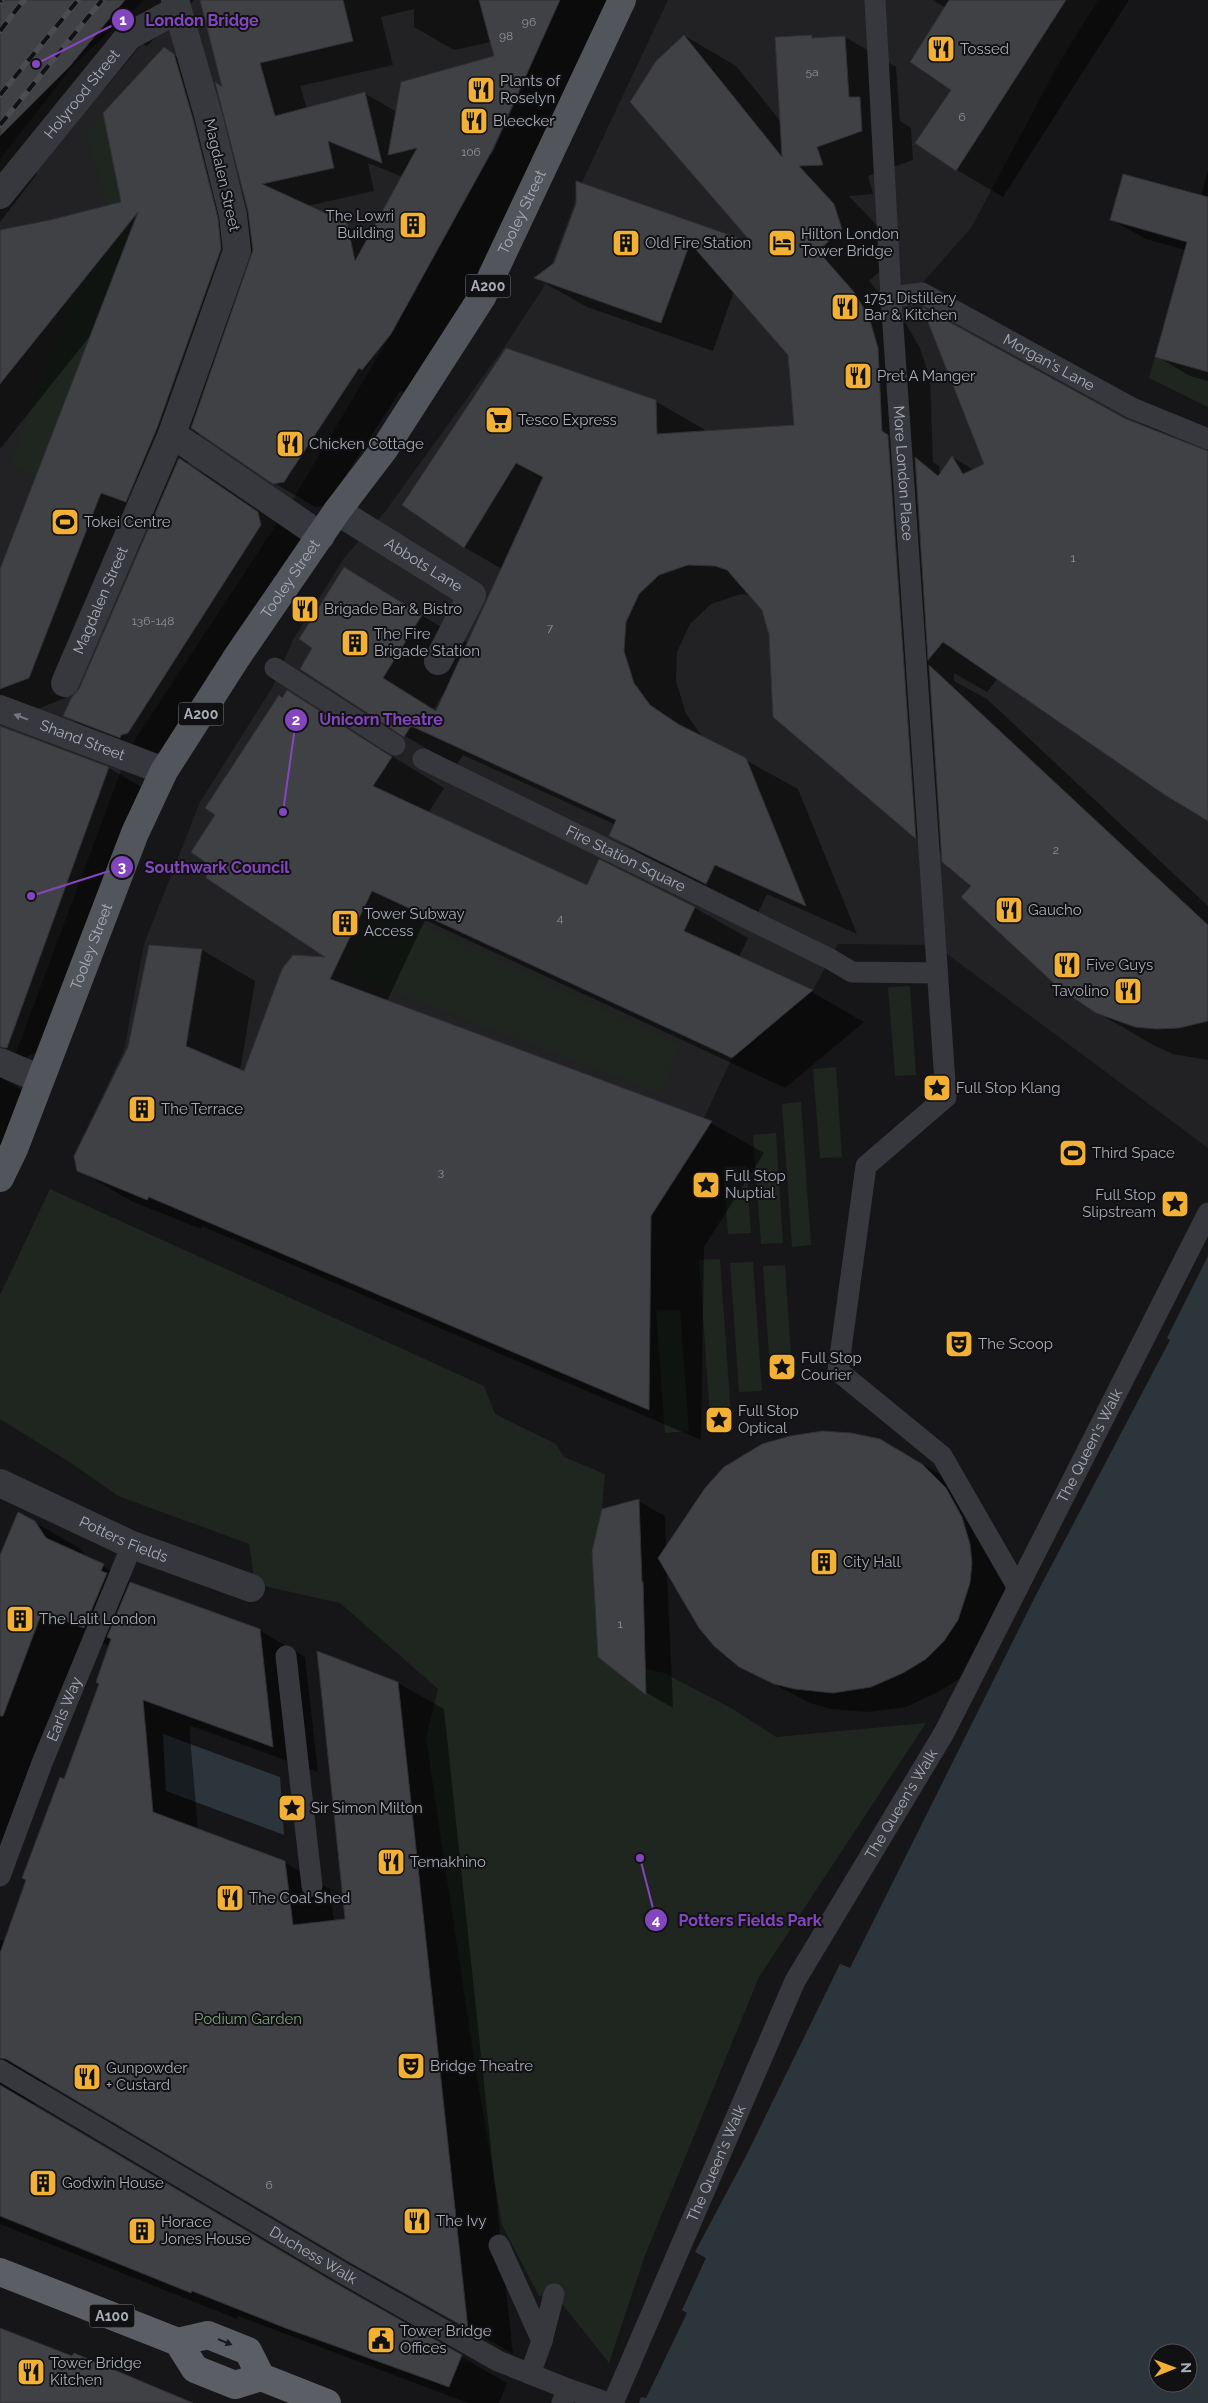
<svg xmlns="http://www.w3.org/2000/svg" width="1208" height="2403" viewBox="0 0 1208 2403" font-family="Raleway,sans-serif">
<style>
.built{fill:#222225}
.green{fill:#1e261f}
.water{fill:#2c353c;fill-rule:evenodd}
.shadow{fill:#0007;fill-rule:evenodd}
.building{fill:#404145;stroke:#303034}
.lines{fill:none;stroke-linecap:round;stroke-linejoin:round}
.pedestrian{stroke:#37383d;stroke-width:21}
.minor{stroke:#37383d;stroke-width:28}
.primary{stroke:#53555c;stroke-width:28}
.trunk{stroke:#5b5e65;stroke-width:28}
.rail-casing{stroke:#4a4c52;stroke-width:5.5}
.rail{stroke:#111113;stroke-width:4;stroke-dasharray:11;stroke-linecap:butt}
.oneway{fill:#757881}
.oneway2{fill:#18191b}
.labels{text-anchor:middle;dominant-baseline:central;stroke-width:4;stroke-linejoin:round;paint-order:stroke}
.number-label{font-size:12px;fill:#8e929b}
.shield{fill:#111113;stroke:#7b7e86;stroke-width:1}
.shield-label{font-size:14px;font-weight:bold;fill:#a8adb8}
.poi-label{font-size:15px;fill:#a8adb8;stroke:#111113;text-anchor:start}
.street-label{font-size:15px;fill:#a8adb8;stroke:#111113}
.park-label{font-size:15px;fill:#7fa381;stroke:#111113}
.leader{fill:none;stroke:#8446be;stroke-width:2}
.callout-dot{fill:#8446be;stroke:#111113;stroke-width:2}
.mark-label{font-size:15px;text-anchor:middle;font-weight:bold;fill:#fff}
.callout-label{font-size:16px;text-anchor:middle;font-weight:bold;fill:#8446be;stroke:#111113;stroke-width:4;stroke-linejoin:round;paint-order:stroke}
</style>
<rect width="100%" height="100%" fill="#161618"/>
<path class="built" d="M144,0h416l-67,148 -100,183 -98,165 -166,253 -113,304 -16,-6v-888l75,-96z
M668,0h430l-39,63 -88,165 -53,60 -2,10 292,163v687l-273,-203 -97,-1 -25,46 -81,68 -28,60 2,6 -1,7 -54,85 -2,185 -9,6 -454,-194 -109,-42 -3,-15 50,-106 20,-106 56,-142 72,-114 21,-48 51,-82 40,-45 121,-167 38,-58 40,-108z"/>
<path class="green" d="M103,113l26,121 -93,242 -27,-10 46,-119 33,-99 19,-42 -21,-74z
M1155,357l53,15v35l-59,-29z
M382,904l299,142 -22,48 -310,-119z
M910,986l6,89 -21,1 -7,-89z
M836,1067l6,90 -22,1 -7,-89z
M801,1102l10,143 -19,2 -10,-143z
M776,1133l7,110 -22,1 -8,-109z
M746,1166l5,67 -23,1 -5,-67z
M50,1189l434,197 11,28 61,30 8,13 41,17 -3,35 -10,42 6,106 48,37v-25l18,4 69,36 43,28 150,-14 -167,254 -115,281 -35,105 -55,-69 -15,2 -37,-71 -27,-160 -49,-326 12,-50 -98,-86 -85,-19 -6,-40 -131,-48 -44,-31 -74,-46v-124z
M720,1259l11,156 -21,1 -11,-156z
M753,1262l9,129 -23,1 -9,-129z
M785,1265l7,105 -22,1 -7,-105z
M680,1310l9,121 -24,2 -9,-122z"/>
<path class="water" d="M1208,1256v1147h-569l2,-6 5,1 41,-85 -5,-3 24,-52 -11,-6 50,-94 95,-194 10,4 187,-375 133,-253 -3,-2zM1158,2353h30v30h-30z
M163,1734l117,43 4,58 -118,-44z"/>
<path class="shadow" d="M0,0h194l-47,46 -5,-2 -36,43 -77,77 8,10 -37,48z
M209,0h403l-78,173 -102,185 -28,34 -4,-1 -74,115 -11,1 -41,-24 -75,-51 -12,32 39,22 78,54 -129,220 -64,-18 -46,-26 15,-26 74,-171 -17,-7 -72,186 -65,26v-152l90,-236 -90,113v-217l123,-29 41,-154 46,27 41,148 -28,-135zM414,9v18l40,23 37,-8 4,15 -98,55 -33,-19 -57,16 -7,-23 93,-21 -12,-48zM522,83h2l-32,72 -3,-1zM368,163l35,14 -34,61 -62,-32 67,-15z
M933,0h196l-126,197 -46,-27 -40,-27 35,-53 -6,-82z
M685,36l51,30 45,56 30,-86 6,3 28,-2 51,30 4,54 11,7 2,32 -45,16 5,18 -24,2 37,39 7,24 -24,22 37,43 14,24 10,31 3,83 6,4 1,7 1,1 11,-17 22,13 152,-50 82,32v367l-210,-141 -11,14 -33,-19v8l33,18 221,207v154l-35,-6 -18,-8 -59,-34 -153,-159 -27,-15 -142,-122 -4,-81 -7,-26 -13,-14 -9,-1 -30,10 -21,20 -13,28 -1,29 10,33 16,22 96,53 59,145 -90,-40 -9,19 -96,-47 -52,-30 6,-11 -153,-70 -7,11 -51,-30 -104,-67 13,-22 30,-78 124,74 34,-74 -38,-22 -60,-42 251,-104 52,30 88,-5 -5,-72 -56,-63 -21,60 -126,-44 -51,-29 19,-15 22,-59 179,41zM443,694l1,1 -7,16 -3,-2z
M1208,170v211l-18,-5 -34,-20 29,-106 -39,-11 -34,-19 89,-23z
M287,692l157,96 -16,25 159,74 12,-26 96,47 53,30 -9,19 73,35 52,30 -79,66 -360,-168 -38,81 324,122 53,30 -60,94 -3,193 -499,-214 -1,3 -70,-28 -53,-31 124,-220 53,31 -15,90 5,2 84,-114 -112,-145z
M0,726l109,42 36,21 -94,257 -51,23z
M0,1077l22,13 -22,65z
M910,1457l35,20 61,106 -2,20 -43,75 -23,14 -32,15 -38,5 -38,-3 -20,-6 -71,-37 -72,-95 6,137 -26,-15 -47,-36 38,-156 27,15 1,32z
M34,1522l47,27 5,8 57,31 116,42 46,27 13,115 -129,-47 9,105 86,32 46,27 4,32 12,-1 52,-237 46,26 69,645 -462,-270 -12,1 -5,5v13l5,6 325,192 143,82 -8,20h-31l-230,-87 -1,3 -237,-95v-284l6,1 95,-257 9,-38 -22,-9 -88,234v-313z"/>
<path class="building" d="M0,0h125l-55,66 -70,70z
M200,0h143l10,41 -93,22 15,53 90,-24 17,71 -54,-22 6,27 -72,16 85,39 8,38 62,-113 -29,7 13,-73 93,-26 -15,-56h81l-67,149 -102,185 -29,36 -3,-2 -75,114 -11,2 -82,-56 62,-178 -5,-39 -33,-129 7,5z
M949,0h117l-110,171 -41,-28 36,-53 -41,-28z
M684,35l98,122 -7,-120 37,-2v3l33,-2 4,61h11l2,34 -45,16 6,18 -24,1 35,38 8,25 -24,22 36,41 15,25 9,31 4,83 6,4 28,404 -143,-122 -4,-82 -7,-25 -35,-40 -12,-4 -27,-1 -29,10 -20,19 -13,28 -2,29 10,32 16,22 28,19 68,34 60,148 -91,-41 -9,19 -97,-48 7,-16 -205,-94 -7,11 -104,-68 12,-21 -13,-9 45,-72 78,48 -39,63 53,33 107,-234 -27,-14 -52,85 -62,-43 104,-157 150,52 1,34 137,-9 -6,-70 -98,-112 -29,80 -127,-45 20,-15 22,-59v-23l176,62 -122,-141 26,-41z
M164,47l10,7 19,65 25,99 3,31 -64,179 -31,74 -25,-9 -72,185 -29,11v-120l138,-357 -138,172v-154l50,-10 71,-18 -18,-89z
M1123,174l85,23v175l-53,-15 32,-115 -77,-22z
M922,307l204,112 82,32v370l-43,-26 -222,-153 -15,18 -13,-203 23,19 14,-20 11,18 21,-10z
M179,458l79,54 3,13 -133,208 -7,2 -1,3 -57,-22 9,-19 7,-8z
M929,665l279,260v96l-29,7 -23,1 -21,-2 -39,-14 -37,-25 -98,-91 10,-11 -29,-24z
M287,690l105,67 -19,29 214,99 12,-26 96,48 -11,24 129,59 -81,68 -360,-167 -42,88 382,142 -61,95 -2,194 -500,-213 -2,3 -70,-29 -3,-15 54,-109 21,-102 53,4 -16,97 58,25 38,-102 11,-14 32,2 -119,-79 2,-14 -17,-12 24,-37 -10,-7 74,-113 3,3z
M0,726l109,41 -102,281 -7,-1z
M823,1431l28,2 29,6 42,25 24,24 16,29 8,27 2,19 -2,20 -12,37 -14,21 -18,18 -23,14 -32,14 -38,6 -38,-4 -21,-5 -35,-17 -25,-21 -15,-18 -41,-70 47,-70 19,-21 38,-23 28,-8z
M639,1499l3,84 1,-2 3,114 -48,-38 -6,-106 10,-42z
M18,1512l17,9 11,17 58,26 -3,7 6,2 -23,55 -42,-16 -39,104h-3v-161z
M130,1582l130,47 13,118 -130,-47 10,112 132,49 8,64 52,-6 -28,-268 81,31 70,647 -119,-67 -343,-203 -6,-1v-105l26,-73 -4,-2 38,-101 4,2 35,-95 -3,-2 15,-43 -4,-2z
M0,2085l337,199 125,71 -13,32 -161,-58 -96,-38 -1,2 -191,-77z
M0,2328l72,28 2,-3 119,50h-193z"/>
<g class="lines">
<g class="pedestrian">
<path id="s1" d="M875,0l16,297 55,800 -80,69 -28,205 104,85 76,132"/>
<path id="s2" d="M891,297l31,-4 210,115 76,31"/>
<path d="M275,668l120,77"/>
<path id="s3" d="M423,759l407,200 22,13 85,1"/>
<path d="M286,1656l26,230"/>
<path id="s4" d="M0,1876l42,-113 90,-218"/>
<path id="s5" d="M0,2070l343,203 155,88 70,28"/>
<path d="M499,2245l43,96"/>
<path d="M530,2374l12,-33 12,-47"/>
<path d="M562,2403l6,-14 40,14"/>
<path id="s6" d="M613,2403l182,-422 149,-248 264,-520"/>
</g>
<g class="minor">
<path id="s7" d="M0,195l129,-159 48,-26"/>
<path d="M172,434l149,102"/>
<path id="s8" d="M337,511l135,84 -34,66"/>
<path id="s9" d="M65,683l107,-249 65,-183 -4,-36 -25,-100 -33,-115"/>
<path id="s10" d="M0,709l164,62"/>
<path d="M0,1062l40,17"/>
<path id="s11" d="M0,1483l132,62 119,43"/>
</g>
<path class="primary" id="s12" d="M0,1178l14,-29 121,-316 29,-62 73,-114 100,-146 48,-63 97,-151 140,-297"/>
<path class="trunk" d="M0,2272l178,70 30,-7 40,16 13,26
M178,2342l17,27 40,16 26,-8 66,26"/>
<defs>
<path id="rail" d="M0,2l1,-2
M0,31l24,-31
M0,95l78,-95
M0,125l102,-125"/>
</defs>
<use href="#rail" class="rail-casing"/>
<use href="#rail" class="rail"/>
</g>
<defs><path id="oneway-solid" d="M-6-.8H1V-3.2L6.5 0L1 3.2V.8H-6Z" transform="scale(1.25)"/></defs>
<use class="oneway" href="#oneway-solid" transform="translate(21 717) rotate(-159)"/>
<use class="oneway2" href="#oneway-solid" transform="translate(225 2342) rotate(22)"/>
<defs>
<symbol id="restaurant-square" viewBox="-11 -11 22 22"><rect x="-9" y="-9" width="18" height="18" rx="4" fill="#f2b134" stroke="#111113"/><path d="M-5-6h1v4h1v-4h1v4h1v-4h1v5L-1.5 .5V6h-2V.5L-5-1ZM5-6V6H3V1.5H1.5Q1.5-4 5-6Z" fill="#111"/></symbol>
<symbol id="building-square" viewBox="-11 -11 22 22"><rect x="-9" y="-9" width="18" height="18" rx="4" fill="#f2b134" stroke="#111113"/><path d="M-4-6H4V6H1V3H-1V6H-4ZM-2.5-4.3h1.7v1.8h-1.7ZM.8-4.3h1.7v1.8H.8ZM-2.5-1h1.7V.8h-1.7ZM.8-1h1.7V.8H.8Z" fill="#111"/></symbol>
<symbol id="hotel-square" viewBox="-11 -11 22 22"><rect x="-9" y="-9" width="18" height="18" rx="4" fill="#f2b134" stroke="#111113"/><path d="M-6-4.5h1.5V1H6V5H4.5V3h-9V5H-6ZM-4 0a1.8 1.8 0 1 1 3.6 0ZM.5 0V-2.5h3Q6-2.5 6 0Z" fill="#111"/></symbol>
<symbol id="supermarket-square" viewBox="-11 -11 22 22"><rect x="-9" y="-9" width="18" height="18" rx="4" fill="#f2b134" stroke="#111113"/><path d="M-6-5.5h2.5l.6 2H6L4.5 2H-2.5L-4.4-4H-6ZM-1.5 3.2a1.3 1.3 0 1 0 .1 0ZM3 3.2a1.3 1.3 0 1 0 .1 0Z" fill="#111"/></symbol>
<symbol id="stadium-square" viewBox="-11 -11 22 22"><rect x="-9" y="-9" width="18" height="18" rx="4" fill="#f2b134" stroke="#111113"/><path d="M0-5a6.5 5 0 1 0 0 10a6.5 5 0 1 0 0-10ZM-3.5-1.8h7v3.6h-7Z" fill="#111"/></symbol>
<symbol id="sight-square" viewBox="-11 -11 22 22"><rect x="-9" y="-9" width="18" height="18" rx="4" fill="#f2b134" stroke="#111113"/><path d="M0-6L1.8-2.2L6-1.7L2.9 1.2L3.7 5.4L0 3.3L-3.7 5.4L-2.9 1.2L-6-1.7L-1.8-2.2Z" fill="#111"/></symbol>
<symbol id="theatre-square" viewBox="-11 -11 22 22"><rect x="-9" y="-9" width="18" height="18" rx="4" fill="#f2b134" stroke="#111113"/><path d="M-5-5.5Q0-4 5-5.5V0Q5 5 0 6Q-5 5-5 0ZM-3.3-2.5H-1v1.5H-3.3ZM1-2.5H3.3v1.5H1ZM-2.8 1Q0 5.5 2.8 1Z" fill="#111"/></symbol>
<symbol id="civic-square" viewBox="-11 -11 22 22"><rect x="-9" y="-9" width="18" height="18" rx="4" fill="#f2b134" stroke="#111113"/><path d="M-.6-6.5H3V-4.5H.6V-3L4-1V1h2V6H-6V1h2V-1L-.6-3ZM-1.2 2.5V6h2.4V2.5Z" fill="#111"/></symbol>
</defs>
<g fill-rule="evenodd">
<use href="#restaurant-square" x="925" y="33" width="32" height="32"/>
<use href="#restaurant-square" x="465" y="74" width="32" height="32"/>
<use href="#restaurant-square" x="458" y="105" width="32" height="32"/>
<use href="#building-square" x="397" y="209" width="32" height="32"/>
<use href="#building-square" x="610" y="227" width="32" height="32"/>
<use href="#hotel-square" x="766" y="227" width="32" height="32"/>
<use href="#restaurant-square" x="829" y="291" width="32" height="32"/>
<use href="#restaurant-square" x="842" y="360" width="32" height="32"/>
<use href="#supermarket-square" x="483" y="404" width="32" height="32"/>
<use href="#restaurant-square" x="274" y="428" width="32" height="32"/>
<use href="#stadium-square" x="49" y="506" width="32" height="32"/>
<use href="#restaurant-square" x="289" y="593" width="32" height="32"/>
<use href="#building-square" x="339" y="627" width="32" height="32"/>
<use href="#restaurant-square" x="993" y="894" width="32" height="32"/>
<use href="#building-square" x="329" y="907" width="32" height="32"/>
<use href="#restaurant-square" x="1051" y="949" width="32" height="32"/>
<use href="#restaurant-square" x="1112" y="975" width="32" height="32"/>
<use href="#sight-square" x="921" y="1072" width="32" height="32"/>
<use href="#building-square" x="126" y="1093" width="32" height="32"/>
<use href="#stadium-square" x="1057" y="1137" width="32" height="32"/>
<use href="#sight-square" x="690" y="1169" width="32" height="32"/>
<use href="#sight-square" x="1159" y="1188" width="32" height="32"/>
<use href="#theatre-square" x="943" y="1328" width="32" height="32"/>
<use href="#sight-square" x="766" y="1351" width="32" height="32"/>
<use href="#sight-square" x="703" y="1404" width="32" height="32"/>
<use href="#building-square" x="808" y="1546" width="32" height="32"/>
<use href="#building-square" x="4" y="1603" width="32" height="32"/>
<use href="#sight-square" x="276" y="1792" width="32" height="32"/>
<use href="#restaurant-square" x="375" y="1846" width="32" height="32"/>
<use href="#restaurant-square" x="214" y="1882" width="32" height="32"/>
<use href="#theatre-square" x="395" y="2050" width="32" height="32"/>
<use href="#restaurant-square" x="71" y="2061" width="32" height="32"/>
<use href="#building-square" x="27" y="2167" width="32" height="32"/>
<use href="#restaurant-square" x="401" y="2205" width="32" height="32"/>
<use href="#building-square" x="126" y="2215" width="32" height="32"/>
<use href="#civic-square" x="365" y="2324" width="32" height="32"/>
<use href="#restaurant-square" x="15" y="2356" width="32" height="32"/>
</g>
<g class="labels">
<g class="number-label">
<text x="529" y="22">96</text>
<text x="506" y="36">98</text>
<text x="812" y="72">5a</text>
<text x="962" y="117">6</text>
<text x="471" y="152">106</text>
<text x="1073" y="558">1</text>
<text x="153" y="621">136-148</text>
<text x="550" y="628">7</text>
<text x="1056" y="850">2</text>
<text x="560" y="918">4</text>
<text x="441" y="1172">3</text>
<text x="620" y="1624">1</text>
<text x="269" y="2185">6</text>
</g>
<g class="shield">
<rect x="465.5" y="274.5" width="45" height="23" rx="4"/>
<rect x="178.5" y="702.5" width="45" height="23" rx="4"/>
<rect x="89.5" y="2304.5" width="45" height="23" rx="4"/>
</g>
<g class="shield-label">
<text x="488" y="286">A200</text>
<text x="201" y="714">A200</text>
<text x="112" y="2316">A100</text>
</g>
<g class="poi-label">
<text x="960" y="49">Tossed</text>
<text x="500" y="81">Plants of<tspan x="500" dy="17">Roselyn</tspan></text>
<text x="493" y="121">Bleecker</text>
<text x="394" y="216" text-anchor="end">The Lowri<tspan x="394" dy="17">Building</tspan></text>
<text x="801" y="234">Hilton London<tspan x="801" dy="17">Tower Bridge</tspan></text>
<text x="645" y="243">Old Fire Station</text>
<text x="864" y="298">1751 Distillery<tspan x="864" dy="17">Bar &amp; Kitchen</tspan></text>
<text x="877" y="376">Pret A Manger</text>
<text x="518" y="420">Tesco Express</text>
<text x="309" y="444">Chicken Cottage</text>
<text x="84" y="522">Tokei Centre</text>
<text x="324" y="609">Brigade Bar &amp; Bistro</text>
<text x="374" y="634">The Fire<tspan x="374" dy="17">Brigade Station</tspan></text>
<text x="1028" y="910">Gaucho</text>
<text x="364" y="914">Tower Subway<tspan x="364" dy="17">Access</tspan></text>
<text x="1086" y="965">Five Guys</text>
<text x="1109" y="991" text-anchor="end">Tavolino</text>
<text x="956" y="1088">Full Stop Klang</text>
<text x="161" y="1109">The Terrace</text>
<text x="1092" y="1153">Third Space</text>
<text x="725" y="1176">Full Stop<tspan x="725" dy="17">Nuptial</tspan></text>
<text x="1156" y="1195" text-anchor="end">Full Stop<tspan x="1156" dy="17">Slipstream</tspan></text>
<text x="978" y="1344">The Scoop</text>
<text x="801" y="1358">Full Stop<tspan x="801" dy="17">Courier</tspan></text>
<text x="738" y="1411">Full Stop<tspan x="738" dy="17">Optical</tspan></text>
<text x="843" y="1562">City Hall</text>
<text x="39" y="1619">The Lalit London</text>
<text x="311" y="1808">Sir Simon Milton</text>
<text x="410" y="1862">Temakhino</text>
<text x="249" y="1898">The Coal Shed</text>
<text x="430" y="2066">Bridge Theatre</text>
<text x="106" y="2068">Gunpowder<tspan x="106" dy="17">+ Custard</tspan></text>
<text x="62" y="2183">Godwin House</text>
<text x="436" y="2221">The Ivy</text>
<text x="161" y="2222">Horace<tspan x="161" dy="17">Jones House</tspan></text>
<text x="400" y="2331">Tower Bridge<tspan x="400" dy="17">Offices</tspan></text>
<text x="50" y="2363">Tower Bridge<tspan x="50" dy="17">Kitchen</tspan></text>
</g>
<g class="street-label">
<text stroke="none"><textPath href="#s7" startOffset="130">Holyrood Street</textPath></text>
<text transform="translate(222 175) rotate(77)">Magdalen Street</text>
<text stroke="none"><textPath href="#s12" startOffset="1104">Tooley Street</textPath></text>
<text stroke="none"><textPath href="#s2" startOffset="176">Morgan's Lane</textPath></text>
<text stroke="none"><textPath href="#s1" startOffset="474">More London Place</textPath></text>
<text stroke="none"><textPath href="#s8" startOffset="102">Abbots Lane</textPath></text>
<text stroke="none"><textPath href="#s12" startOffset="669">Tooley Street</textPath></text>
<text stroke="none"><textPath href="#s9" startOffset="90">Magdalen Street</textPath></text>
<text stroke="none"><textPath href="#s10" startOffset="88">Shand Street</textPath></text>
<text stroke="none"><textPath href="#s3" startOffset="226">Fire Station Square</textPath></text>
<text stroke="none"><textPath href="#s12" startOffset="249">Tooley Street</textPath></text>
<text stroke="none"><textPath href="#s6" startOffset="1071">The Queen's Walk</textPath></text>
<text stroke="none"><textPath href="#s11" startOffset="136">Potters Fields</textPath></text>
<text stroke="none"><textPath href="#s4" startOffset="179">Earls Way</textPath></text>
<text stroke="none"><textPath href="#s6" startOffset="666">The Queen's Walk</textPath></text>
<text stroke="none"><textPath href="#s6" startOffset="261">The Queen's Walk</textPath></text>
<text stroke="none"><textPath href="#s5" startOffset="364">Duchess Walk</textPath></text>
</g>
<g class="park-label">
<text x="248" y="2019">Podium Garden</text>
</g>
</g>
<path class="leader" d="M36 64L123 20M283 812L296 720M31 896L122 867M640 1858L656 1920"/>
<g class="callout-dot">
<circle cx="36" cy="64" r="5"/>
<circle cx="283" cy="812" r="5"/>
<circle cx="31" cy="896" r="5"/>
<circle cx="640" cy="1858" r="5"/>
<circle cx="123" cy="20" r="12"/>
<circle cx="296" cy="720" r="12"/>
<circle cx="122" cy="867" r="12"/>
<circle cx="656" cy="1920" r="12"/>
</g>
<g class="mark-label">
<text x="123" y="25">1</text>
<text x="296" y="725">2</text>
<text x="122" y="872">3</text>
<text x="656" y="1925">4</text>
</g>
<g class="callout-label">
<text x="202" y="26">London Bridge</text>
<text x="381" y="725">Unicorn Theatre</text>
<text x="217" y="873">Southwark Council</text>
<text x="750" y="1926">Potters Fields Park</text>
</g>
<g transform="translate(1173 2368) rotate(89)"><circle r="24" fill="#111113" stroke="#4d4f55"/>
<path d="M0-4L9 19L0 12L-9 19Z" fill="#f2b134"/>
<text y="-8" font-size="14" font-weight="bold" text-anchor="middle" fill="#a8adb8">N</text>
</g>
</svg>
